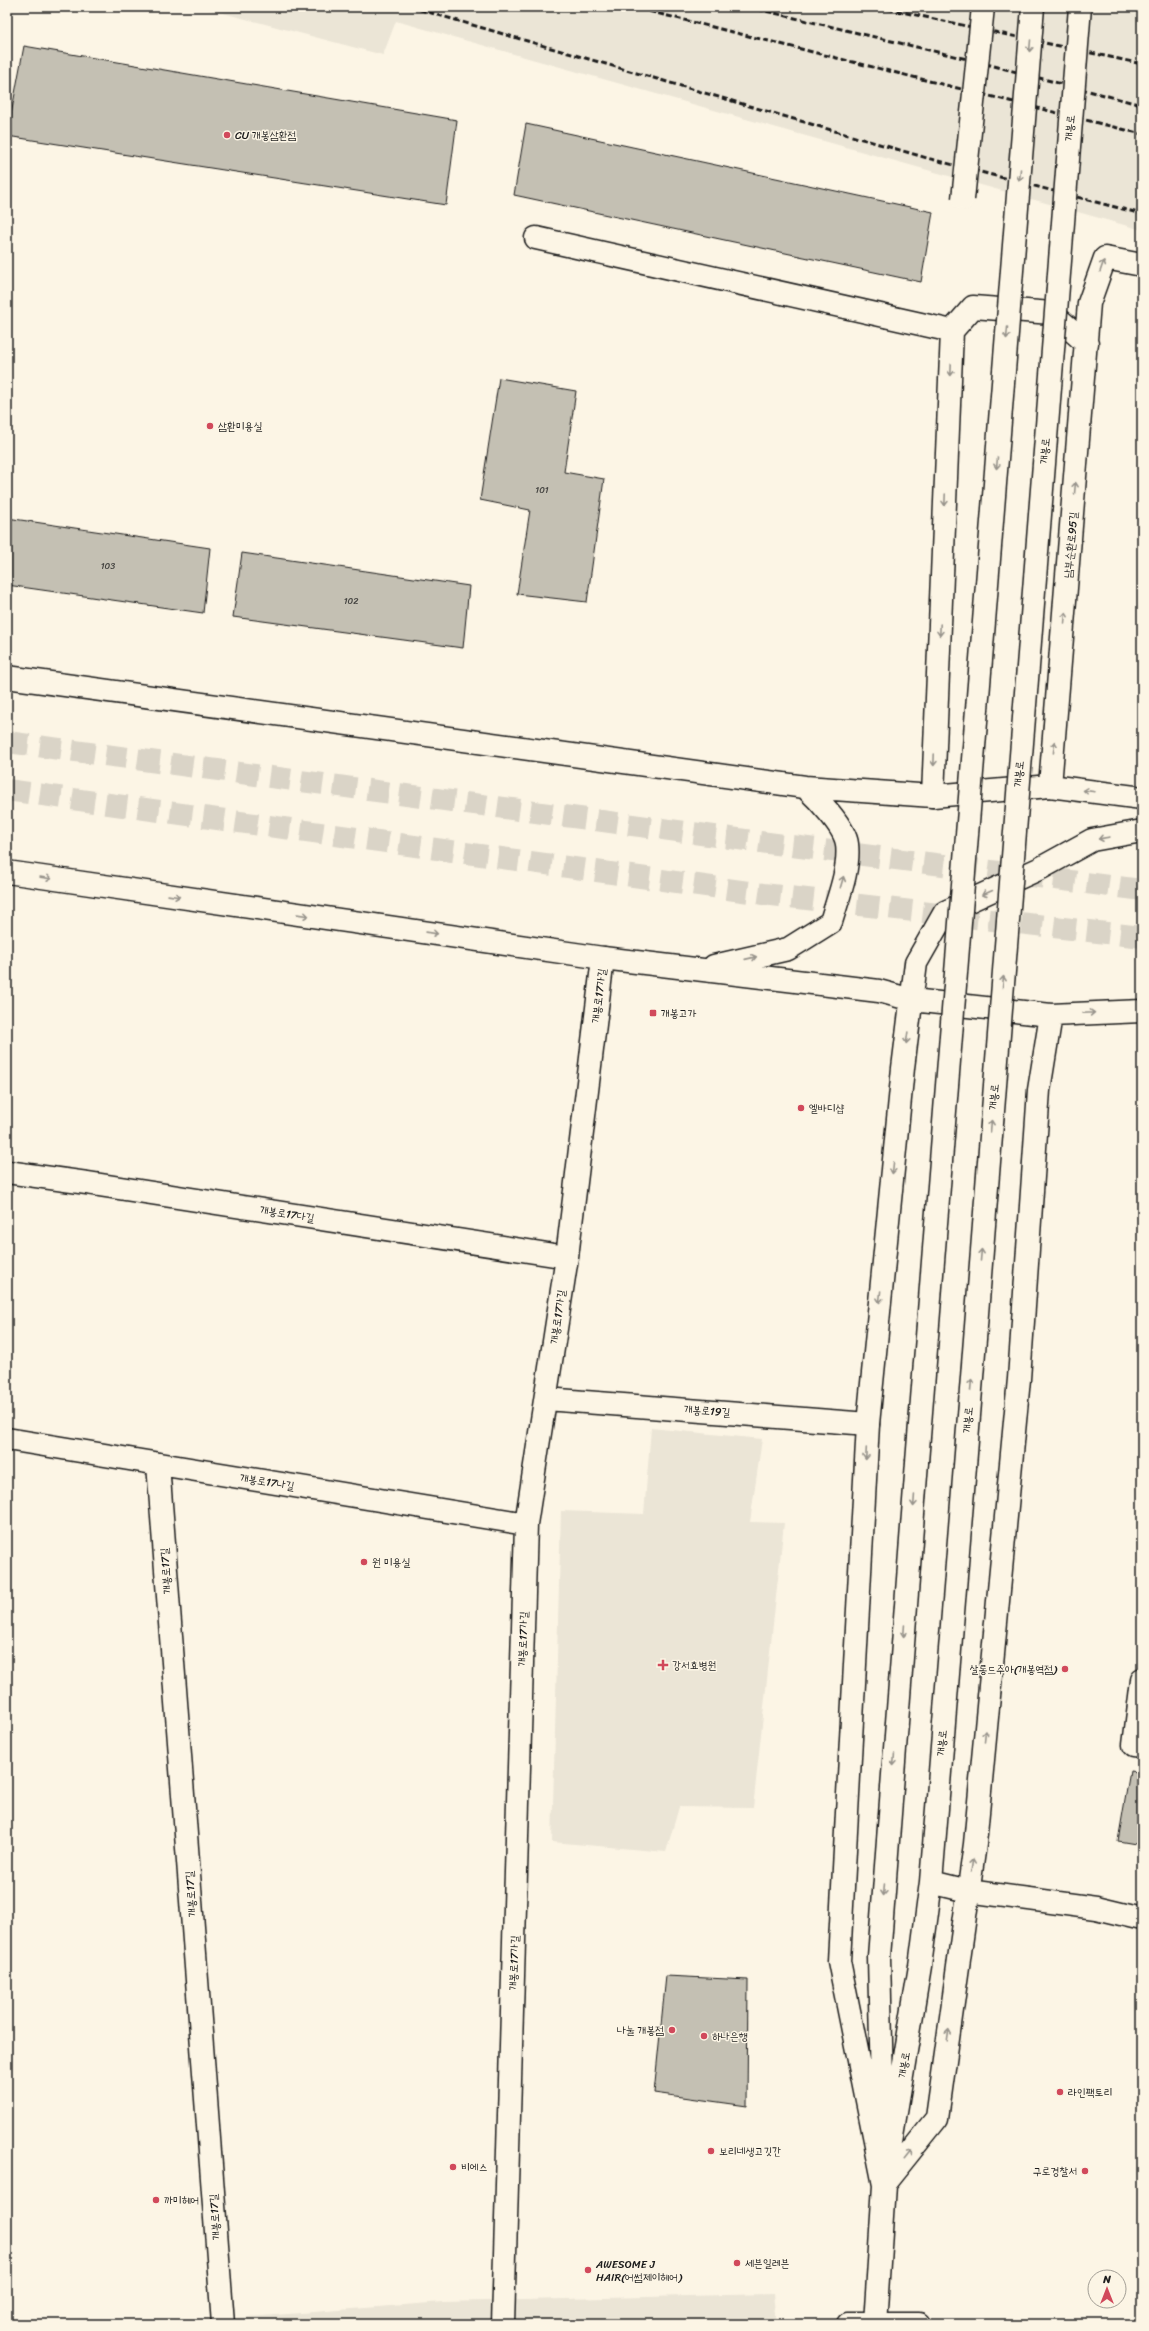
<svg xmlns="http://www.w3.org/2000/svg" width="1149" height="2331" viewBox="0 0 1149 2331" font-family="Sriracha,'Poor Story',sans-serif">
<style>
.built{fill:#ebe5d6}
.building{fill:#c4c0b3;stroke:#1c1c1c}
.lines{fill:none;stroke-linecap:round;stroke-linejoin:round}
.major-tunnel{stroke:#dad4c7;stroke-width:22;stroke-dasharray:22 11;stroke-linecap:butt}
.minor-casing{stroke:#1c1c1c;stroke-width:25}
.major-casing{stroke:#1c1c1c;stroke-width:25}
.minor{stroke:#fcf5e5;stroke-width:22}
.major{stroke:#fcf5e5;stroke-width:22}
.rail{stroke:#1c1c1c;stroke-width:3;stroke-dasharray:6 3;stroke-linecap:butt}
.minor-bridge-casing{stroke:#1c1c1c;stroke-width:25;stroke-linecap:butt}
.major-bridge-casing{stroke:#1c1c1c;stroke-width:25;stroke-linecap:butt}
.minor-bridge{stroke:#fcf5e5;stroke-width:22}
.major-bridge{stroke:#fcf5e5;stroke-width:22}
.oneway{stroke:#97938b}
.poi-dot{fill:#d1495b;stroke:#fcf5e5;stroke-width:1.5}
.labels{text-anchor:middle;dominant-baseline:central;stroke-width:3;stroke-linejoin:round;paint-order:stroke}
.number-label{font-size:9px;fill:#464542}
.street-label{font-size:11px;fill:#1c1c1c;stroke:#fcf5e5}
.poi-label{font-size:11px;fill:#1c1c1c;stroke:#fcf5e5;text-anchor:start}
</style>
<rect width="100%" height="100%" fill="#fcf5e5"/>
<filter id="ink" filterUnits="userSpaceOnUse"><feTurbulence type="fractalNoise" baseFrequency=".025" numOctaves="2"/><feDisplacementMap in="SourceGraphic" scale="8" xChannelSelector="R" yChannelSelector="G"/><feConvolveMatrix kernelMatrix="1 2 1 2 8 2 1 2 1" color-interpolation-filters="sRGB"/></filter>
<g filter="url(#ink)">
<path class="built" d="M200,7h904l38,8v215l-746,-209 -13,34z
M651,1428l111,11 -12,83 34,1 -31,285 -74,-1 -13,45 -114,-10 9,-331 83,3z
M773,2294l3,30h-619l286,-22z"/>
<path class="building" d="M24,46l433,74 -11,85 -439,-69z
M526,124l407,88 -12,70 -407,-87z
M499,378l77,13 -12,81 40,7 -17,123 -70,-8 13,-84 -50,-10z
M7,518l203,30 -7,65 -196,-28z
M242,553l227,33 -6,62 -230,-31z
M1130,1771l12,2v72l-24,-4z
M666,1976l82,4 -1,126 -93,-13z"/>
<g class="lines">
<path class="major-tunnel" d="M7,742l761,101 374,47
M7,790l756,104 379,43"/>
<defs>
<path id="minor" d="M536,238l416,93
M1050,786l39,-483 16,-45 37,7
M933,796l19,-465 21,-24 79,6 35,31
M7,1172l80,11 480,74
M546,1399l322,25
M7,1439l519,85
M158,1464l65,860
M1142,1680l-8,65 8,1
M968,1891l128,17 46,11
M503,2324l23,-800 41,-267 36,-299
M848,2324h71"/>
<path id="major" d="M7,677l798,110 128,9 117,-10 92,12
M7,872l596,86 276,33 33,9 139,15 91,-4
M714,966l74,-17 43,-27c7,-24 19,-53 16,-78 -2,-17 -30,-46 -42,-57
M931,1882l37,9
M883,2128l-4,-171 38,-495
M886,2172l34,-206 11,-84 34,-416
M884,2184l53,-66 38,-274 44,-465 20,-289 12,-75
M875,2324l9,-139 -45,-224 29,-537 35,-356 13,-105 29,-51 96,-44 51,-28 50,-9"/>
</defs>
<use href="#minor" class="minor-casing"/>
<use href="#major" class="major-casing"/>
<use href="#minor" class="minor"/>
<use href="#major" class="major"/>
<path class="rail" d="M411,7l516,151 215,56
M632,7l510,127
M749,7l222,53 171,45
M879,7l263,57"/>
<defs>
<path id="minor-bridge" d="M963,199l20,-192"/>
<path id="major-bridge" d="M917,1462l116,-1455
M965,1466l115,-1459"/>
</defs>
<use href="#minor-bridge" class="minor-bridge-casing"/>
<use href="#major-bridge" class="major-bridge-casing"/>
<use href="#minor-bridge" class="minor-bridge"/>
<use href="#major-bridge" class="major-bridge"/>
</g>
<defs><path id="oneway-shaft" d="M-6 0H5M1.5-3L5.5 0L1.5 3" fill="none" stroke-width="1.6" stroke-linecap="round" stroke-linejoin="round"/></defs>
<g class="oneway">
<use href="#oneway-shaft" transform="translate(1030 46) rotate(95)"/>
<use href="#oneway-shaft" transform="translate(1020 175) rotate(95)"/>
<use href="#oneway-shaft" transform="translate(1102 266) rotate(-71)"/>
<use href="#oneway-shaft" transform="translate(1007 333) rotate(95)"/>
<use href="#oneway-shaft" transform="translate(951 370) rotate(92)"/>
<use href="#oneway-shaft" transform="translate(997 463) rotate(95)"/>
<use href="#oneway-shaft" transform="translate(1075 488) rotate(-85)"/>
<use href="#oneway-shaft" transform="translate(945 500) rotate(92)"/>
<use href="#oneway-shaft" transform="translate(1065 618) rotate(-85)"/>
<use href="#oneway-shaft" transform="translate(940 630) rotate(92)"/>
<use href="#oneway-shaft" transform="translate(1054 747) rotate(-84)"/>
<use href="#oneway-shaft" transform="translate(934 760) rotate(92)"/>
<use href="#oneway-shaft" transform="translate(1089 791) rotate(-173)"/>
<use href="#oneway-shaft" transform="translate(1104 838) rotate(170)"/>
<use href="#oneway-shaft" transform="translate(46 878) rotate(8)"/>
<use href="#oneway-shaft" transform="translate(842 882) rotate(-74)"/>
<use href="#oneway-shaft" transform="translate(987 893) rotate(156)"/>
<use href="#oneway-shaft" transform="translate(174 896) rotate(8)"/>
<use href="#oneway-shaft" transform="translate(303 915) rotate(8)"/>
<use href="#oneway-shaft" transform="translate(432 933) rotate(8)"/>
<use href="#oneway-shaft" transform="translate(751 958) rotate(-13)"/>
<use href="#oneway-shaft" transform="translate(1003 982) rotate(-85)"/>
<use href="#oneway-shaft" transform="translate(1089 1013) rotate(-3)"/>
<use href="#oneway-shaft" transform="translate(907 1038) rotate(98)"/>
<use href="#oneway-shaft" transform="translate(991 1126) rotate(-85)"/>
<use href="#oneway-shaft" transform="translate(893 1168) rotate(96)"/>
<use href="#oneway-shaft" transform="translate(981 1255) rotate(-85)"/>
<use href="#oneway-shaft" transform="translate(880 1297) rotate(96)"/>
<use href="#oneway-shaft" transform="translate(971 1385) rotate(-85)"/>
<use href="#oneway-shaft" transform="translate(866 1454) rotate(93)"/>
<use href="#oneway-shaft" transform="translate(914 1501) rotate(94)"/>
<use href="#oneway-shaft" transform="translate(904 1631) rotate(94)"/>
<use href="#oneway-shaft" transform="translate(985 1736) rotate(-85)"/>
<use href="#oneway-shaft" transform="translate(894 1760) rotate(94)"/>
<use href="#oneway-shaft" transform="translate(972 1865) rotate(-82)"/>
<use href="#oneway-shaft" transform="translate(884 1890) rotate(94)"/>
<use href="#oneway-shaft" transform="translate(948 2035) rotate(-82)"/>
<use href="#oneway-shaft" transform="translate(908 2155) rotate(-51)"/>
</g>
</g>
<g class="poi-dot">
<circle cx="227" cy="135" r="4"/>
<circle cx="210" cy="426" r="4"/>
<rect x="649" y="1009" width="8" height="8" rx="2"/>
<circle cx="801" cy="1108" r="4"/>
<circle cx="364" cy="1562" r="4"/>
<path d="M661 1659h4v4h4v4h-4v4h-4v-4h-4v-4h4z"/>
<circle cx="1065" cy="1669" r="4"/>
<circle cx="672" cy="2030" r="4"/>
<circle cx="704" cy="2036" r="4"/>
<circle cx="1060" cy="2092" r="4"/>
<circle cx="711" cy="2151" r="4"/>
<circle cx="453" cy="2167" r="4"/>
<circle cx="1085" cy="2171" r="4"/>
<circle cx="156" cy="2200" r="4"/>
<circle cx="737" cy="2263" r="4"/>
<circle cx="588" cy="2270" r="4"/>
</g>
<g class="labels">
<g class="number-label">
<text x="542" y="490">101</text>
<text x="108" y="566">103</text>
<text x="351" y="601">102</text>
</g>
<g class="street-label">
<text transform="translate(1070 128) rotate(-85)">개봉로</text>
<text transform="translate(1045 451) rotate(-85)">개봉로</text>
<text transform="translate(1071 545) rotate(-85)">남부순환로95길</text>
<text transform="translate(1019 774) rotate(-85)">개봉로</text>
<text transform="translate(599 996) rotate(-83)">개봉로17가길</text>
<text transform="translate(994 1097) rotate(-85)">개봉로</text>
<text transform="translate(287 1214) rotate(9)">개봉로17다길</text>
<text transform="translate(558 1317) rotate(-82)">개봉로17가길</text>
<text transform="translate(707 1411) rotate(4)">개봉로19길</text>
<text transform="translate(968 1420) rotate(-85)">개봉로</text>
<text transform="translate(267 1482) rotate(9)">개봉로17나길</text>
<text transform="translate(166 1571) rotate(-94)">개봉로17길</text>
<text transform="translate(523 1639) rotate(-88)">개봉로17가길</text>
<text transform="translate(942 1743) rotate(-85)">개봉로</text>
<text transform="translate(191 1894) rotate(-94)">개봉로17길</text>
<text transform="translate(514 1963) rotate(-88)">개봉로17가길</text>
<text transform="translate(904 2065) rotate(-81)">개봉로</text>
<text transform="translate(215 2217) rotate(-94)">개봉로17길</text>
</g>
<g class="poi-label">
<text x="235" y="135">CU 개봉삼환점</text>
<text x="218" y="426">삼환미용실</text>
<text x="661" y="1013">개봉고가</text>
<text x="809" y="1108">엘바디샵</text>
<text x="372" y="1562">원 미용실</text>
<text x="672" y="1665">강서효병원</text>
<text x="1057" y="1669" text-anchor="end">살롱드주아(개봉역점)</text>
<text x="664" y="2030" text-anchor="end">나눌 개봉점</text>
<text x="712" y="2036">하나은행</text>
<text x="1068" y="2092">라인팩토리</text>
<text x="719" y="2151">보리네생고깃간</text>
<text x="461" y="2167">비에스</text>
<text x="1077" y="2171" text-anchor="end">구로경찰서</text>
<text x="164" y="2200">까미헤어</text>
<text x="745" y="2263">세븐일레븐</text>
<text x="596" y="2264">AWESOME J<tspan x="596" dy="13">HAIR(어썸제이헤어)</tspan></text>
</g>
</g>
<rect width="1149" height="2331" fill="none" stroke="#fcf5e5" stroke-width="24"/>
<rect x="12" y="12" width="1125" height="2307" fill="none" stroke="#1c1c1c" stroke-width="1.5" filter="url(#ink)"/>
<g transform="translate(1107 2289)"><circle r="19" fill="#fcf5e5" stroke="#a29e95"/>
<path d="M0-3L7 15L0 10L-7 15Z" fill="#d1495b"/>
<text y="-6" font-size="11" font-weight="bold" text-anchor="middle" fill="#1c1c1c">N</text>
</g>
</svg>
